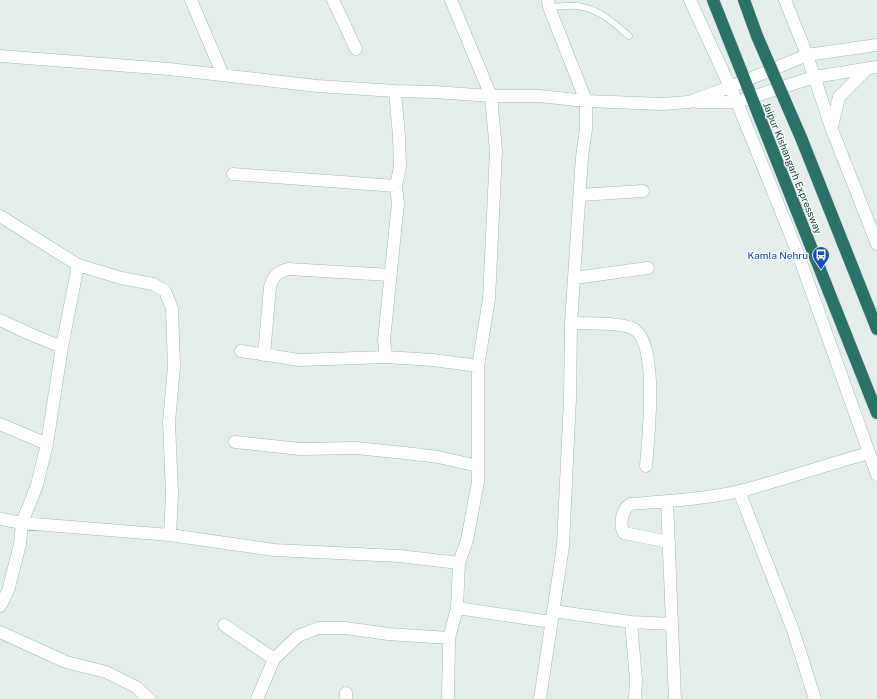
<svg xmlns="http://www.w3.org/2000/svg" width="877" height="699" viewBox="0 0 877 699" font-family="'Public Sans',sans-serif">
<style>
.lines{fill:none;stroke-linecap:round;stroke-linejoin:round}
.lane-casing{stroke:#a6b8b3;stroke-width:7}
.street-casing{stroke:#a6b8b3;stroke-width:13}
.secondary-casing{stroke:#a1bcb4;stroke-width:13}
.highway-casing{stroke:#c1cac8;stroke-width:13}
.lane{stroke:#fff;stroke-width:6}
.street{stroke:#fff;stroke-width:12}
.secondary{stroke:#fff;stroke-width:12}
.highway{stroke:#2a7268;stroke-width:12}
.highway-bridge-casing{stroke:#c1cac8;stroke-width:13;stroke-linecap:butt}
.highway-bridge{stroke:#2a7268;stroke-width:12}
.labels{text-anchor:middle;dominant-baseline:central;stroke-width:3;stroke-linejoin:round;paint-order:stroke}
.street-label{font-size:10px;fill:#21433c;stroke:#f5fbf8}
.transit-label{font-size:10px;fill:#164399;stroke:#f5fbf8;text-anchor:end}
</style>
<rect width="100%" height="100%" fill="#e4efeb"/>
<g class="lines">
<defs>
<path id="lane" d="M549,7c10,0 20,-2 29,-1 21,3 36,17 51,30"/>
<path id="street" d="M191,0l32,75
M333,0l23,49
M451,0l40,96 5,55 -7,148 -11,67v116l-11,58 -8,23
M0,56l169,13 148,17 78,5 39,1 57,4h48l47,5 76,3 27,-2
M233,174l163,12
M580,195l63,-4
M0,216l78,49 43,13 32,6 12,7 7,17 2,59 -5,55 3,72 -2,41
M574,278l74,-10
M0,320l30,14 32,13 -15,97 -10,41 -15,38 -2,21 -12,47 -8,15
M571,323c16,1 47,-1 61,5 28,12 16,112 14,138
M62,347l16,-82
M241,351l58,9 87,-3 47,3 45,6
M264,355l6,-68c4,-12 6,-14 18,-18l102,6
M386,357l-2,-17 14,-137 -2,-17 4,-19 -1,-31 -4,-45
M0,424l47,20
M235,442l65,7 56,-1 49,5 33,4 40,9
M739,491l54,139 22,69
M667,501l8,198
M0,519l22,4 148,12 104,15 125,6 60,7 -2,45 -8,30 -1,61
M669,542l-45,-9c-5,-8 -2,-25 7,-29 36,-3 74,-5 109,-13 43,-11 85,-26 129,-38
M457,608l94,14
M553,611l78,11 5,58 -1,19
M631,622l41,2
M224,625l50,34
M0,632l66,30 40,10 30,15 13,12
M257,699l17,-40 24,-23 20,-8h27l43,6 61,4
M346,699v-6
M540,699l23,-153 7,-148 1,-75 11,-166 4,-28v-28l-37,-94 -1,-7"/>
<path id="secondary" d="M690,0l47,102 60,149 80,224
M785,0l22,55 24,72 46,117
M689,102l41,-15 77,-32 70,-10
M697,102h40l77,-25 63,-10
M832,126l7,-29 29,-29"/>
<path id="highway" d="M713,0l164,413
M744,0l13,36
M802,140l75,189"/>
</defs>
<use href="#lane" class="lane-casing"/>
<use href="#street" class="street-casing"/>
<use href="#secondary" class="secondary-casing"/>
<use href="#highway" class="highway-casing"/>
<use href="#lane" class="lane"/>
<use href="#street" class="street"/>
<use href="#secondary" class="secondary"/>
<use href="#highway" class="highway"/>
<defs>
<path id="highway-bridge" d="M757,36l45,104"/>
</defs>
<use href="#highway-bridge" class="highway-bridge-casing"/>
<use href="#highway-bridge" class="highway-bridge"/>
</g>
<defs>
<symbol id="bus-pin" viewBox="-11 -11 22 30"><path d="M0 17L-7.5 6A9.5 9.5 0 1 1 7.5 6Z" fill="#1a4fb4" stroke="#f5fbf8"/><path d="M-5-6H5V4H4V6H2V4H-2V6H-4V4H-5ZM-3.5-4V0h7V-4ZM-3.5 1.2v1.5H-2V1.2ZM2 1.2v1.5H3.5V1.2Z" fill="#fff"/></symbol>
</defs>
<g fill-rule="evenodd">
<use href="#bus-pin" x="811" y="245" width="20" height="27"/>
</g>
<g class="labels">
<g class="street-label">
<text transform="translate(793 168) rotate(68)">Jaipur Kishangarh Expressway</text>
</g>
<g class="transit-label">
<text x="808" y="255">Kamla Nehru</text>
</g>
</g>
</svg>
